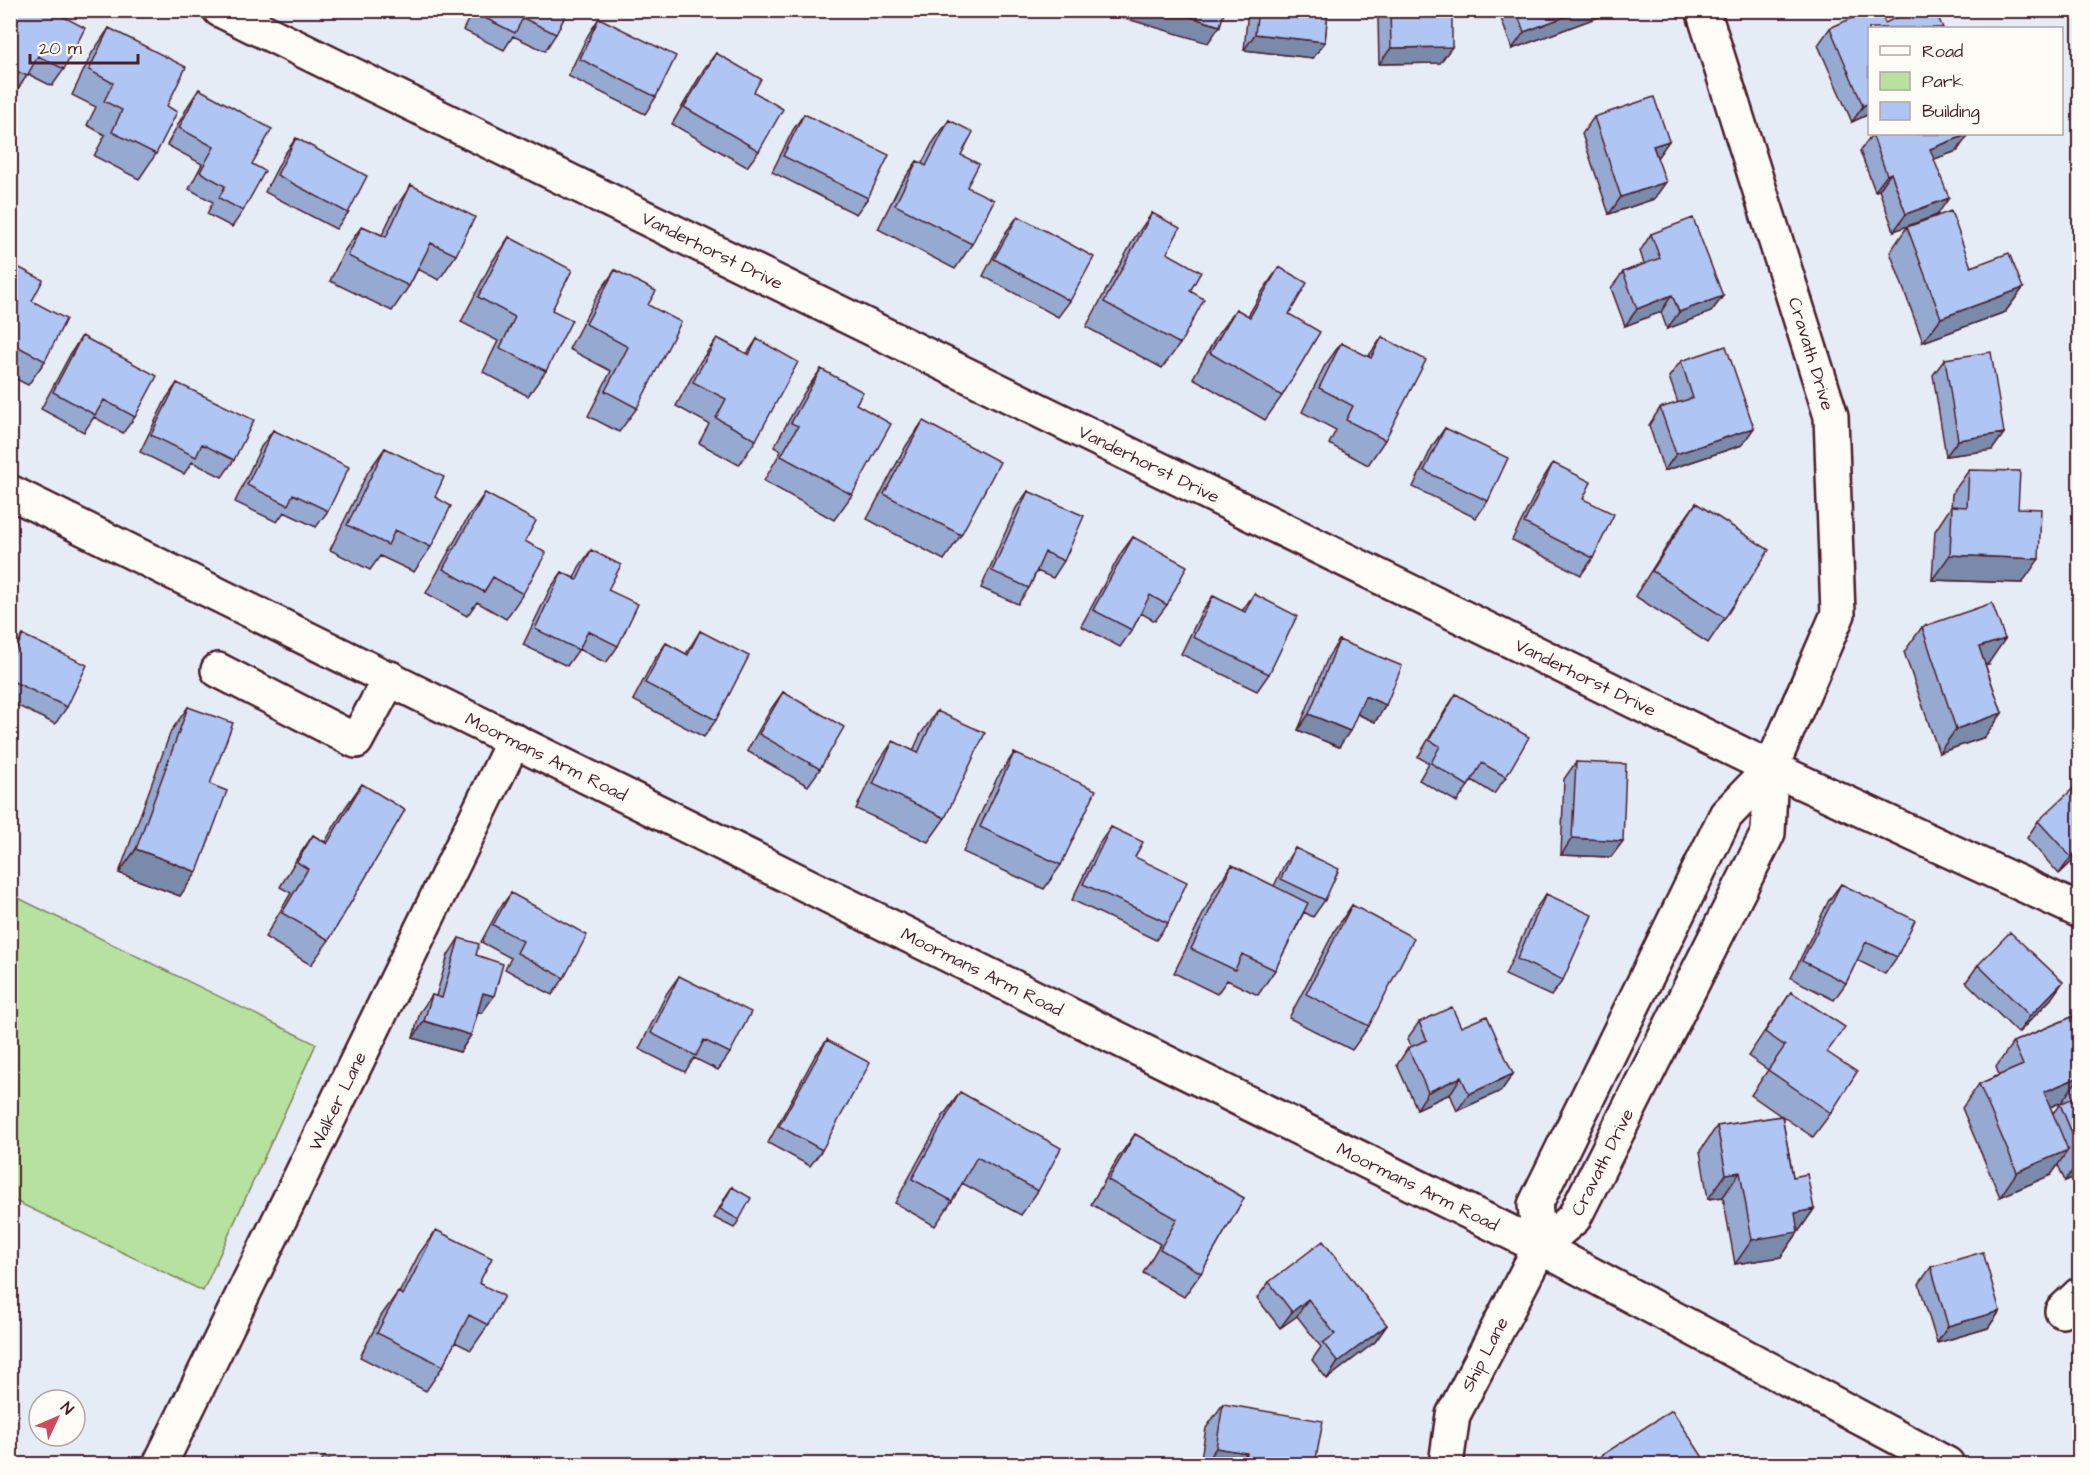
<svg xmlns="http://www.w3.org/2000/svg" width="2090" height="1475" viewBox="0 0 2090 1475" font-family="'Architects Daughter',sans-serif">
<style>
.green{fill:#b7e19e;stroke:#808064;stroke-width:1.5}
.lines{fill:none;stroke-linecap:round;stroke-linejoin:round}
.minor-casing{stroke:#4a1f2b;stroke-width:38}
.minor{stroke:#fdfcf7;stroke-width:33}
.wall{fill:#96a9d1;stroke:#4a1f2b;stroke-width:1.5;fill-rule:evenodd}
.shaded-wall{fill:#7a8aaa;stroke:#4a1f2b;stroke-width:1.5}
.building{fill:#afc5f3;stroke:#4a1f2b;stroke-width:1.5}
.labels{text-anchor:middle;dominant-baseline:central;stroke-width:6;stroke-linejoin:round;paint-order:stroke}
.street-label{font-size:18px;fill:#4a1f2b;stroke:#fdfcf7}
</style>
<rect width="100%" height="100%" fill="#e6ecf6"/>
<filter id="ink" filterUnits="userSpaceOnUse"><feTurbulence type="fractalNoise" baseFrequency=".0167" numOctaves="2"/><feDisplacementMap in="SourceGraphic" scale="12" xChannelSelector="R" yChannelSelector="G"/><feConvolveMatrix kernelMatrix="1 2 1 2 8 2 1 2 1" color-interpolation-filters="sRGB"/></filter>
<g filter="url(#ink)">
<path class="green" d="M10,894l306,150 -113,247 -192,-92z"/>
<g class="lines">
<defs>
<g id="minor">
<path id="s1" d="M220,10l1551,758 309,143"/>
<path id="s2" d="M10,492l1530,755 407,217"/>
<path d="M218,670l138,71 34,-63"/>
<path d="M1540,1247l-5,-42 191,-390 45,-47 67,-154 -7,-198 -128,-406"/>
<path d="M2062,1311l18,-17"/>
<path id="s3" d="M160,1464l354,-724"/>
<path id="s4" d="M1446,1464l7,-49 87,-168 34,-29 194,-385 3,-65"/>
</g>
</defs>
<use href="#minor" class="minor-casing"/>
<use href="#minor" class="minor"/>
</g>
<path class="wall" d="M10,10l54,59 -12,17 -24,-12 -13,19 -5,-2z
M473,10h95l-12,24 -11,17 -32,-15 -9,14 -41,-20z
M1013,10h21l-6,8z
M1248,10h80l-3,32 -12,16 -69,-8z
M1383,10h69l-12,53 -61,1 -1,-46z
M1498,10h109l-3,5 -92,34z
M599,18l57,79 -11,17 -77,-38 20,-41z
M1885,23l-16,5v86l-17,8 -34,-77 12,-17z
M109,28l58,78 -11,48 -17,25 -45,-23 11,-21 -18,-10 9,-18 -24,-12 20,-42z
M716,53l38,39 5,59 -12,16 -75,-43 32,-55z
M199,89l53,75 -9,47 -11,16 -25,-13 6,-12 -24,-13 13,-25 -35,-19 21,-39z
M804,114l64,84 -12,16 -84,-42 21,-42z
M1594,117l63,41 -3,41 -45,15 -27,-80z
M949,120l12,35 6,32 5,57 -17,25 -77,-40 22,-44 17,-24 5,2 10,-19z
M1872,134l85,17 -23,8 3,56 -43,16 -15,-41 -4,1 -15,-40z
M296,138l52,75 -12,16 -71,-37 19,-37z
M411,185l45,70 -17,25 -21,-11 -9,17 -17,25 -62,-30 15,-31 17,-24 20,9 12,-25z
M1152,213l15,40 23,38 -10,53 -18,24 -76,-41 49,-90z
M1018,216l52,85 -12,16 -75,-41 23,-44z
M1907,227l64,40 52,21 -18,24 -82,30 -33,-90z
M1651,234l72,62 -12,16 -44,17 -6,-17 -36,14 -14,-38 12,-16 21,-8 -4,-13z
M509,237l43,73 -6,61 -18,25 -45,-24 15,-31 -37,-19 31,-60z
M10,263l22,38 13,60 -17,24 -18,-9z
M1279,267l10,47 -7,82 -17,24 -72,-42 25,-44 18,-25 12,7 14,-24z
M615,270l33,35 -11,103 -18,24 -31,-16 23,-45 -42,-22 29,-55z
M82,336l53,81 -12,16 -29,-16 -10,15 -43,-23 30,-56z
M1382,337l3,103 -17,25 -39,-21 7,-14 -34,-18 22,-45 17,-24 27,14z
M717,338l30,16 10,-15 -1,101 -17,25 -40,-22 10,-19 -33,-18 24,-44z
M1945,359l59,74 -12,17 -46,6 -13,-81z
M1681,361l61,84 -78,26 -15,-46 11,-17 18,-5 -9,-26z
M821,369l35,35 -4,91 -18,25 -70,-39 17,-30 -7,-4 30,-54z
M177,383l57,77 -12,17 -30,-15 -8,12 -44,-22 26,-53z
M923,421l38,114 -17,25 -77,-41 39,-73z
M1445,428l43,73 -12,17 -63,-31 20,-42z
M273,430l55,81 -12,16 -32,-15 -7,10 -42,-20 26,-55z
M385,448l50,49 -4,50 -17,25 -34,-16 -10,14 -40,-20 38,-78z
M1553,463l30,36 10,59 -12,17 -69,-35 30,-60z
M1969,470l49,38 4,75 -90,-3 3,-49 16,-24 1,-13z
M1028,491l36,70 -11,17 -16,-7 -8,17 -11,16 -37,-16 35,-80z
M485,493l40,48 -2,53 -17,25 -29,-17 -10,14 -41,-23 42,-76z
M1696,503l29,115 -17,25 -73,-47 44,-69z
M1133,537l34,68 -12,16 -14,-8 -9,17 -12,17 -39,-21 40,-73z
M591,550l17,40 10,56 -12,17 -27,-14 -12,17 -44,-21 27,-56 12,-17 12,6 5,-11z
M1254,594l15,80 -12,17 -76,-37 20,-41 12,-17 29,15z
M1922,627l66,37h-3l17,49 -17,24 -46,16 -35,-101z
M700,631l16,89 -12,17 -71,-37 21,-40 12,-17 20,11z
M23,635l44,72 -12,17 -45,-22v-49z
M1339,640l47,65 -11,17 -18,-8 -18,33 -41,-17 30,-73z
M783,692l37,77 -12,17 -61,-35 24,-42z
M1456,694l50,83 -12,17 -22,-14 -15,22 -38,-22 10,-17 -11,-6 27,-46z
M188,707l22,77 -30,112 -61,-23 52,-142z
M937,711l8,107 -17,24 -72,-33 20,-43 17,-25 20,10 7,-16z
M1014,753l47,112 -17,24 -81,-37 34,-74z
M1576,762l47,79 -12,16 -50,-2 3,-76z
M362,784l-33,156 -18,25 -46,-28 26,-44 -11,-6 16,-27 17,-25 12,7 20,-34z
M2038,821l41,34 -20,19 -32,-36z
M1111,827l24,30 33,66 -12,17 -84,-40 27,-56z
M1295,848l30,52 -12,17 -9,-5 -29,58 -17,25 -31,-15 -10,14 -43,-21 41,-83 17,-25 42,21 10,-21z
M1841,884l56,73 -12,17 -28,-14 -11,23 -12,17 -43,-22 38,-78z
M511,893l53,85 -12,17 -47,-26 6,-11 -30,-16 18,-33z
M1546,894l17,86 -12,16 -46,-21 29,-64z
M1352,905l17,121 -17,24 -63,-32 46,-88z
M459,938l17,17 6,58 -4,-1 -7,23 -11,17 -47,-14 7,-26 12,-17 4,1 12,-41z
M1978,965l73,34 -33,34 -52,-51z
M679,976l51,77 -12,17 -24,-12 -9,14 -46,-23 28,-56z
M1791,992l36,60 4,61 -18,24 -31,-21 11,61 21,32 -33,48 -46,7 -12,-67 -15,2 -8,-48 17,-25 64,-10 -30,-21 17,-25 -20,-14z
M2079,1014v161l-14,6 -7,-16 -7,10 -51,22 -38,-89 17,-24 20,-9 -3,-8 17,-25zM2062,1102v1l-2,1 -7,9 -3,-6z
M1419,1022l42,5 52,47 -12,17 -44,20 -7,-17 -33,15 -20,-44 11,-17 3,-1 -4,-8z
M827,1040l-5,110 -12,16 -42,-23 47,-87z
M960,1092l78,99 -17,24 -59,-32 -10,18 -17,25 -40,-23 48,-87z
M1135,1134l109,64 -43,75 -17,24 -41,-24 17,-29 -69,-40 27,-46z
M732,1187l7,33 -5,8 -20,-10 12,-22z
M436,1230l43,53 9,42 -17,25 -16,-8 -12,24 -17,25 -66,-34 21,-41 17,-24 1,1 20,-39z
M1931,1267l69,44 -12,17 -51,15 -18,-59z
M1269,1282l118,43 -12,17 -48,37 -15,-19 9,-13 -24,-31 -17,12 -23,-30z
M1223,1404l92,60h-115l6,-36z"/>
<path class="shaded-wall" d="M1129,10h39l52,16 -12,17 -84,-25z
M1583,10h24l-3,5 -92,34 12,-17z
M1255,34l70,8 -12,16 -69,-8z
M1452,47l-12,16 -61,1 12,-16z
M1869,103v11l-17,8 11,-16z
M1969,134l-12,17 -39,14 12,-16z
M1669,141l-12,17 -4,-12z
M1891,173l-12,17 -4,1 12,-16z
M1666,182l-12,17 -45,15 12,-17z
M1949,198l-12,17 -43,16 12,-17z
M2023,288l-18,24 -82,30 18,-24z
M1672,295l-11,17 -36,14 12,-17z
M1723,296l-12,16 -44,17 12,-17z
M1754,428l-12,17 -78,26 12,-17z
M2004,433l-12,17 -46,6 12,-16z
M1950,555l89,4 -17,24 -90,-3z
M2005,639l-17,25 -26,8 17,-25z
M1365,696l21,9 -11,17 -22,-10z
M2002,713l-17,24 -46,16 17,-24z
M1309,714l41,17 -11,16 -41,-17z
M1572,838l51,3 -12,16 -50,-2z
M136,849l61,23 -17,24 -61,-23z
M2079,849v6l-20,19 12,-17z
M2063,982l-12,17 -33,34 12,-17z
M483,993l11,3 -12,17 -10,-3z
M424,1021l47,14 -11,17 -47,-14z
M1513,1074l-12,17 -44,20 12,-17z
M1461,1077l-11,17 -33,15 11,-17z
M2079,1077l-17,25 -35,14 17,-24z
M2068,1150l-17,25 -51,22 17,-25z
M2079,1161v14l-14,6z
M1740,1172l-17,25 -15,2 18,-25z
M1814,1209l-33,48 -46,7 17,-24 43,-27z
M1308,1299l-11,17 -17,12 12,-16z
M2000,1311l-12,17 -51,15 11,-17z
M1387,1325l-12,17 -48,37 11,-17z
M1216,1448l31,5 -8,11h-35z"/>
<path class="building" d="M10,10h41l34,18 -21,41 -26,-13 -11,20 -17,-8z
M476,10h92l-12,24 -33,-16 -8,15 -40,-20z
M1168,10h57l-5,16z
M1258,10h70l-3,32 -70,-8z
M1390,10h62v37l-61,1z
M1516,10h67l-59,22z
M1870,10h9l6,13 28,-13h22l8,18h-74v75l-6,3 -33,-78z
M599,18l77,38 -20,41 -76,-38z
M109,28l77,39 -19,39 10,6 -21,42 -44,-22 10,-22 -18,-9 9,-18 -24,-13z
M716,53l45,26 -7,13 29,17 -24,42 -75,-44z
M199,89l73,40 -20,35 13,7 -22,40 -24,-13 6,-12 -25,-14 14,-25 -35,-19z
M1654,97l15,44 -16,5 13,36 -45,15 -27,-80z
M804,114l85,41 -21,43 -85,-42z
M949,120l24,12 -12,23 18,9 -12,23 27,13 -22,44 -77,-39 22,-44 9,5z
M1872,134h97l-39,15 19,49 -43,16 -15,-41 -4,2z
M296,138l71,38 -19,37 -71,-38z
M411,185l64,32 -19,38 -25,-12 -22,43 -61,-30 14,-30 24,11z
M1951,211l20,56 38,-14 14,35 -82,30 -34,-91z
M1152,213l28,15 -13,25 34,19 -11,19 14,8 -24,45 -76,-42z
M1018,216l76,41 -24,44 -76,-42z
M1693,218l30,78 -44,16 -7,-17 -35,14 -14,-37 37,-14 -9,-24z
M509,237l63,33 -20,40 20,10 -26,51 -46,-23 15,-31 -37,-20z
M10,263l33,17 -11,21 34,18 -21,42 -32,-17 -3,5z
M1279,267l28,16 -18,31 31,18 -38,64 -72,-43 26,-44 14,8z
M615,270l41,21 -8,14 33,17 -44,86 -32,-17 23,-44 -42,-23z
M82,336l75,40 -22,41 -31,-17 -9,15 -42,-23z
M1382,337l44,23 -41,80 -39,-20 7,-14 -34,-18 22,-45 30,15z
M717,338l32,17 8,-16 41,23 -42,78 -40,-22 10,-19 -33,-17z
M1726,346l28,82 -78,26 -16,-46 33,-10 -12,-37z
M1991,352l13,81 -46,7 -13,-81z
M821,369l42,23 -7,12 35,20 -39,71 -71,-39 17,-30 -7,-3z
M177,383l77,37 -20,40 -32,-16 -6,13 -45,-22z
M923,421l77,41 -39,73 -77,-41z
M1445,428l63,30 -20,43 -64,-30z
M273,430l76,37 -21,44 -35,-17 -5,11 -41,-20z
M385,448l59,29 -9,20 16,9 -20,41 -36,-17 -7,15 -41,-20z
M1553,463l38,19 -8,17 31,15 -21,44 -69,-35z
M1969,470l51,1 -2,37 23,1 -2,50 -89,-4 2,-49 15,1z
M1028,491l56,25 -20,45 -19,-9 -16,36 -37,-17z
M485,493l51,28 -11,20 21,12 -23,41 -30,-17 -9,15 -41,-23z
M1696,503l73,47 -44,68 -73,-47z
M1133,537l54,29 -20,39 -17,-10 -18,35 -39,-20z
M591,550l30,15 -13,25 30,14 -20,42 -30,-15 -9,19 -44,-21 27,-57 15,8z
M1254,594l43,22 -28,58 -76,-37 20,-41 32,16z
M1992,603l13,36 -26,8 23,66 -46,16 -34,-102z
M700,631l49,25 -33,64 -71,-37 21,-40 22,12z
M23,635l64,30 -20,42 -57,-27v-18z
M1339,640l63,26 -16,39 -21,-9 -15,35 -41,-17z
M783,692l61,35 -24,42 -61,-35z
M1456,694l73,43 -23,40 -24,-14 -14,23 -37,-23 9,-17 -11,-6z
M188,707l45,16 -23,61 17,7 -30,81 -61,-23z
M937,711l48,22 -40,85 -72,-34 20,-43 25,12z
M1014,753l82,37 -35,75 -81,-38z
M1576,762l50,2 -3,77 -51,-3z
M2079,783v66l-8,8 -33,-36z
M362,784l43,26 -76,130 -47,-27 26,-44 -11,-7 16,-27 14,9z
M1111,827l32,15 -8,15 52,25 -19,41 -85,-39z
M1295,848l44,21 -14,31 -44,-21z
M1232,865l76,38 -33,67 -33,-16 -7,16 -44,-21z
M1841,884l74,36 -18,37 -31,-15 -20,41 -44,-22z
M511,893l76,42 -23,43 -47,-25 6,-12 -30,-16z
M1546,894l46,21 -29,65 -46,-21z
M1352,905l62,33 -45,88 -63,-32z
M2010,932l53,50 -33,34 -52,-51z
M459,938l20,6 -3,11 27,9 -9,32 -11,-3 -12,42 -47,-14 8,-26 10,3z
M679,976l72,36 -21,41 -26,-13 -8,16 -45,-23z
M1791,992l54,35 -18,25 30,20 -26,41 -63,-43 17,-24 -20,-14z
M1452,1007l9,20 26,-11 26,58 -44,20 -8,-17 -33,15 -20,-44 19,-8 -8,-18z
M2079,1014v64v-1l-35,15 24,58 -51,22 -38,-88 44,-19 -10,-23z
M827,1040l43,23 -48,87 -43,-24z
M960,1092l101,56 -23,43 -61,-34 -25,44 -40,-22z
M2079,1095v55l-19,-46z
M1782,1116l11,61 14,-3 7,35 -19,4 3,19 -46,8 -12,-68 -14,2 -9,-48z
M1135,1134l109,64 -43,75 -41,-24 17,-30 -69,-39z
M732,1187l19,11 -12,22 -19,-11z
M436,1230l56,28 -13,25 25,13 -16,29 -19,-10 -26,51 -66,-33 21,-41 5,3z
M1323,1241l64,84 -49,37 -15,-19 12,-9 -27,-35 -16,13 -23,-30z
M1983,1252l17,59 -52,15 -17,-59z
M1223,1404l100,17 -8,43h-70l2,-11 -31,-5z
M1672,1410l32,49 -8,5h-108z
M324,1457l17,7h-21z"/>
</g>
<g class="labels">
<g class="street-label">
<text stroke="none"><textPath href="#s1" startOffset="548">Vanderhorst Drive</textPath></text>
<text transform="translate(1811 354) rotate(73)">Cravath Drive</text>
<text stroke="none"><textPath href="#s1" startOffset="1034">Vanderhorst Drive</textPath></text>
<text stroke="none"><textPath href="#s1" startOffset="1520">Vanderhorst Drive</textPath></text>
<text stroke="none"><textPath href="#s2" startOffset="598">Moormans Arm Road</textPath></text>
<text stroke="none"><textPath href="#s2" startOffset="1084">Moormans Arm Road</textPath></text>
<text stroke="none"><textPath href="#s3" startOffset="404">Walker Lane</textPath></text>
<text stroke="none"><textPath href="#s4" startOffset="346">Cravath Drive</textPath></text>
<text stroke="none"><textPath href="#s2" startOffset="1570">Moormans Arm Road</textPath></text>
<text stroke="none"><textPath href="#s4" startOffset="118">Ship Lane</textPath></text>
</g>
</g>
<rect width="2090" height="1475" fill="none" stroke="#fdfcf7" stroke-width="36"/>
<rect x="18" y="18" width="2054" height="1439" fill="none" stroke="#4a1f2b" stroke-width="2" filter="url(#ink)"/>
<rect x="1868" y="27" width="195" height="108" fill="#fdfcf7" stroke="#b5a4a5" stroke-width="1.5"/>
<rect x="1880" y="46" width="30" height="9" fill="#fdfcf7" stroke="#b5a4a5" stroke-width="1.5"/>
<text x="1922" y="57" font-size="18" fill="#4a1f2b">Road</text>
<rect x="1880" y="72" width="30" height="18" fill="#b7e19e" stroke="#b5a4a5" stroke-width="1.5"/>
<text x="1922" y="87" font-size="18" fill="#4a1f2b">Park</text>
<rect x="1880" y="102" width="30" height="18" fill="#afc5f3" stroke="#b5a4a5" stroke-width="1.5"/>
<text x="1922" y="117" font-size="18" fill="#4a1f2b">Building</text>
<g transform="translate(57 1418) rotate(46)"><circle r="28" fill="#fdfcf7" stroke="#b5a4a5" stroke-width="1.5"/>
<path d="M0-4.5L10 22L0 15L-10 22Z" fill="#d1495b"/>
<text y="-9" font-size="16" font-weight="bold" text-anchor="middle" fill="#4a1f2b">N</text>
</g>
<path d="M30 54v9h108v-9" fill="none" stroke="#4a1f2b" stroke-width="3"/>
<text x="39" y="54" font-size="18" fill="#4a1f2b" stroke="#fdfcf7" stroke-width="4.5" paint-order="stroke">20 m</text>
</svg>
